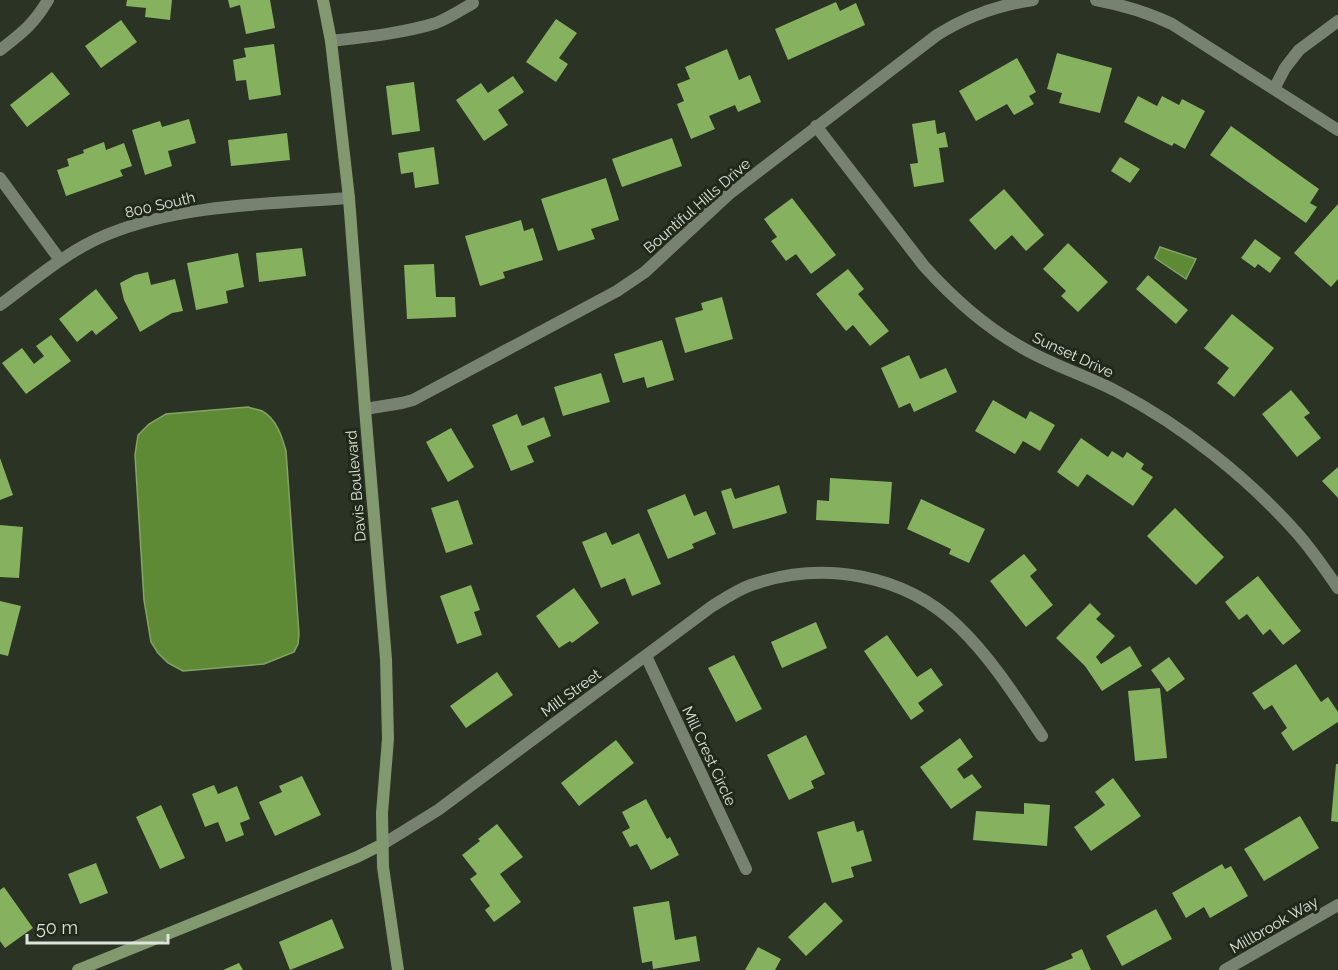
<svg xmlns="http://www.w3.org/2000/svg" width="1338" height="970" viewBox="0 0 1338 970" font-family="Raleway,sans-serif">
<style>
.water{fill:#5e8935;stroke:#84a466;stroke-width:1.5}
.building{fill:#86b25f}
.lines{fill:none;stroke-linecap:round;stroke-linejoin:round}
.street{stroke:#788270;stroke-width:12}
.secondary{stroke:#82996f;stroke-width:12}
.labels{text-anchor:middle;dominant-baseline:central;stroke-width:6;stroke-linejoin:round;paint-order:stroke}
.street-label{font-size:15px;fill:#dee4da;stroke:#21291a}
</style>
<rect width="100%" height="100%" fill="#2a3324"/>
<path class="water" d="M1160,247l36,12 -10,20 -31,-21z
M248,407c4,2 9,2 14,4 15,8 20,26 24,40l13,183 -1,10 -4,8 -30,12 -81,7 -15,-8 -10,-10 -7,-11 -7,-42 -9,-145 3,-20 11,-11 17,-10z"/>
<path class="building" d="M127,0h45l-2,20 -25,-3 1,-9 -20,-2z
M228,0h42l5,28 -29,6 -6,-29 -10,3z
M836,2l4,9 16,-8 9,22 -77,35 -13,-31z
M556,19l21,14 -18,25 9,6 -12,18 -30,-20z
M121,20l16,22 -36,26 -16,-22z
M274,44l7,51 -32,5 -3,-20 -10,1 -3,-21 13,-3 -2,-9z
M727,49l12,31 11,-5 11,27 -23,10 -3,-7 -26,11 6,13 -24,10 -14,-35 7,-3 -7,-17 13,-5 -5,-12z
M1057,53l55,15 -12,45 -41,-10 3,-10 -15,-4z
M1017,58l19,34 -7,4 5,8 -20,11 -7,-11 -31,17 -17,-30z
M52,72l18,22 -43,33 -17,-22z
M513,76l11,16 -26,18 10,15 -24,16 -28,-41 25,-17 7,10z
M414,82l6,49 -28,4 -6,-49z
M1138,96l19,10 5,-10 17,9 3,-6 23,12 -20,38 -11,-6 -2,3 -48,-24z
M189,119l7,24 -28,8 4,15 -27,9 -13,-45 28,-9 2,6z
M935,120l2,14 8,-2 3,15 -9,1 5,34 -30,5 -4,-23 8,-1 -6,-39z
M1231,126l88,63 -9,14 7,4 -11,16 -96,-68z
M287,133l3,27 -59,6 -3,-26z
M672,138l10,28 -60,21 -10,-28z
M104,142l2,8 18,-7 8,23 -12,4 3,6 -57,20 -9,-26 12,-4 -2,-7 17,-6 -1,-3z
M434,147l5,37 -24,4 -2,-16 -12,2 -3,-21z
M1120,157l20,12 -10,14 -19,-12z
M606,178l13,42 -28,9 4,10 -37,12 -17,-52z
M1004,189l40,46 -18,16 -14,-16 -17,15 -26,-30z
M792,198l44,57 -25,19 -15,-20 -10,7 -15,-20 6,-4 -13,-18z
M1338,204v75l-7,8 -37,-34z
M521,220l3,11 9,-3 10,32 -40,12 2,6 -25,8 -15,-50z
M1255,239l26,19 -11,15 -12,-9 -3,4 -14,-10z
M1068,243l40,39 -30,30 -17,-16 5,-5 -23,-22z
M302,248l4,28 -47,6 -3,-29z
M238,253l6,34 -18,4 2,12 -32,7 -9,-47z
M434,264l2,33h19l1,20 -49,2 -3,-54z
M848,269l16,20 -6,5 31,37 -19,15 -17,-21 -7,6 -30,-37z
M148,272l3,13 24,-6 8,32 -11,2 -32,19 -16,-32 -4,-17 15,-8z
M1148,275l40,35 -12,14 -40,-35z
M96,289l22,29 -22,17 -4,-5 -15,12 -18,-23z
M722,297l11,42 -48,14 -10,-35 28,-8 -2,-7z
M1232,314l42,34 -40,49 -17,-14 12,-15 -25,-20z
M51,335l20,26 -45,33 -24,-31 20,-15 12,16 10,-8 -8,-10z
M662,340l12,40 -27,8 -3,-11 -21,6 -9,-29z
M909,355l11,24 26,-11 11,24 -43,20 -4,-9 -11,5 -18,-40z
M601,373l9,29 -47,14 -9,-29z
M1291,390l19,23 -6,4 17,21 -24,19 -35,-43z
M993,400l33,19 4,-8 25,14 -15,26 -17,-10 -8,13 -40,-23z
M517,414l5,12 22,-9 7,19 -24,10 7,16 -23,9 -19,-46z
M451,428l23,39 -26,15 -22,-40z
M1081,438l27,19 4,-6 11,7 4,-6 17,12 -3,5 12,8 -20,29 -46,-32 -9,13 -21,-15z
M0,458l13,37 -13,5z
M1338,467v31l-16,-17z
M830,478l62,4 -3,42 -73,-4 1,-20 12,1z
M779,485l8,28 -54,16 -12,-38 10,-3 4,11z
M685,494l9,22 12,-5 10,23 -24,10 2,4 -26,11 -21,-49z
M921,499l64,30 -16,34 -20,-9 2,-5 -44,-20z
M458,500l15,44 -27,9 -15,-45z
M1175,508l49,49 -28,28 -49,-49z
M0,525l23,2 -4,51 -19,-1z
M606,532l6,13 27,-12 22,51 -29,12 -7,-18 -24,10 -19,-46z
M1024,554l13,16 -7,6 23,29 -27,22 -36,-46z
M1258,576l43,55 -18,14 -13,-16 -7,6 -16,-21 -8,6 -14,-18z
M471,585l9,25 -6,2 8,23 -25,9 -17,-48z
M574,588l25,35 -27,20 -2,-2 -11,7 -23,-32z
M0,601l21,5 -13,50 -8,-2z
M1090,603l11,11 -5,5 19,17 -19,21 5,7 29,-18 12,20 -40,25 -17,-25 -29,-28z
M816,622l11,26 -45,20 -11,-26z
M887,635l30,42 14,-9 12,17 -25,18 6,8 -13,9 -47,-69z
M734,655l28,54 -26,13 -28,-54z
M1169,657l16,22 -18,13 -16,-22z
M1296,664l25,38 7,-5 10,15v10l-45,29 -12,-18 6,-5 -15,-23 -8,5 -12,-17z
M497,672l16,23 -47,33 -16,-22z
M1160,688l7,70 -32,3 -7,-70z
M806,735l19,39 -14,7 3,7 -25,12 -22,-45z
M960,738l13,19 -16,12 7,10 8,-5 10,13 -31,22 -31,-42z
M616,740l18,23 -55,43 -18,-23z
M1336,764h2v58l-7,-1z
M302,776l19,39 -46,21 -16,-34 23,-10 -3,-6z
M1113,778l28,38 -50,35 -17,-24 31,-22 -10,-13z
M214,785l4,9 19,-8 13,33 -10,4 4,12 -18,7 -8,-20 -13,5 -13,-33z
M646,799l21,40 3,-2 9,18 -28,15 -14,-26 -7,3 -8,-15 8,-4 -8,-16z
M1024,803l26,2 -3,41 -74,-6 3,-29 48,3z
M161,805l24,53 -25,11 -24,-52z
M1300,816l19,32 -55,33 -20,-32z
M854,821l3,11 6,-2 9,31 -21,6 3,10 -22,6 -15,-51z
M497,824l26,33 -23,17 21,28 -27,20 -9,-12 5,-4 -20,-27 7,-5 -15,-19 18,-14 -2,-2z
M96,863l12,30 -28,11 -12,-30z
M1222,864l3,5 6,-3 17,30 -38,22 -6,-11 -18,11 -14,-25z
M4,887l29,41 -28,20 -5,-7v-51z
M669,901l6,39 21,-4 4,25 -47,8 -1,-8 -10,2 -9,-56z
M825,902l18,19 -37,35 -18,-19z
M1156,909l16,30 -50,27 -16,-30z
M332,919l12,29 -54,22 -11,-28z
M758,947l23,12 -6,11h-30z
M1082,949l9,21h-47l29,-12 -2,-4z
M239,963l4,7h-20z"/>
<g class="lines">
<path class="street" d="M1096,0c27,5 51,12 76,24l166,106
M331,41c34,-4 73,-8 105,-18 13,-5 25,-13 37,-20
M0,50c22,-17 34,-26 48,-50
M1274,89l11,-21 14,-18 39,-29
M816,126l108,140c28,31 60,60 97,81 30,18 64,28 95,44 67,35 131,86 181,142 15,17 28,36 41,55
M0,178l60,82
M0,305c34,-25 67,-54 106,-70 74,-31 164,-31 243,-37
M365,409l37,-6 11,-3 204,-109 28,-19 84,-78 208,-159c30,-19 61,-30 96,-35
M646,656l100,213
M383,844l55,-34 273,-203c13,-8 26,-17 40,-22 72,-25 154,-11 208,42 33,32 58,72 83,109
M1225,970l113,-65"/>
<path class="secondary" d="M323,0l8,41 18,157 16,211 21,250 2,80 -6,74 1,54 15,103
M78,970l279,-113 26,-13"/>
</g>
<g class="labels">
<g class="street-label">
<text transform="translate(160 205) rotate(-13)">800 South</text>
<text transform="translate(697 206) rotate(-41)">Bountiful Hills Drive</text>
<text transform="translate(1073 355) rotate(25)">Sunset Drive</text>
<text transform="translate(356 486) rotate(-95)">Davis Boulevard</text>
<text transform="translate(571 693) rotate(-36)">Mill Street</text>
<text transform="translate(709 756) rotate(65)">Mill Crest Circle</text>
<text transform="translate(1274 925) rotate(-30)">Millbrook Way</text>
</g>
</g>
<path d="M27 934v9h141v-9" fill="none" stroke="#dee4da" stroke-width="3"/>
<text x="36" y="934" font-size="18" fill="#dee4da" stroke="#21291a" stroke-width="4.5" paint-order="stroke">50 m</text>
</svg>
